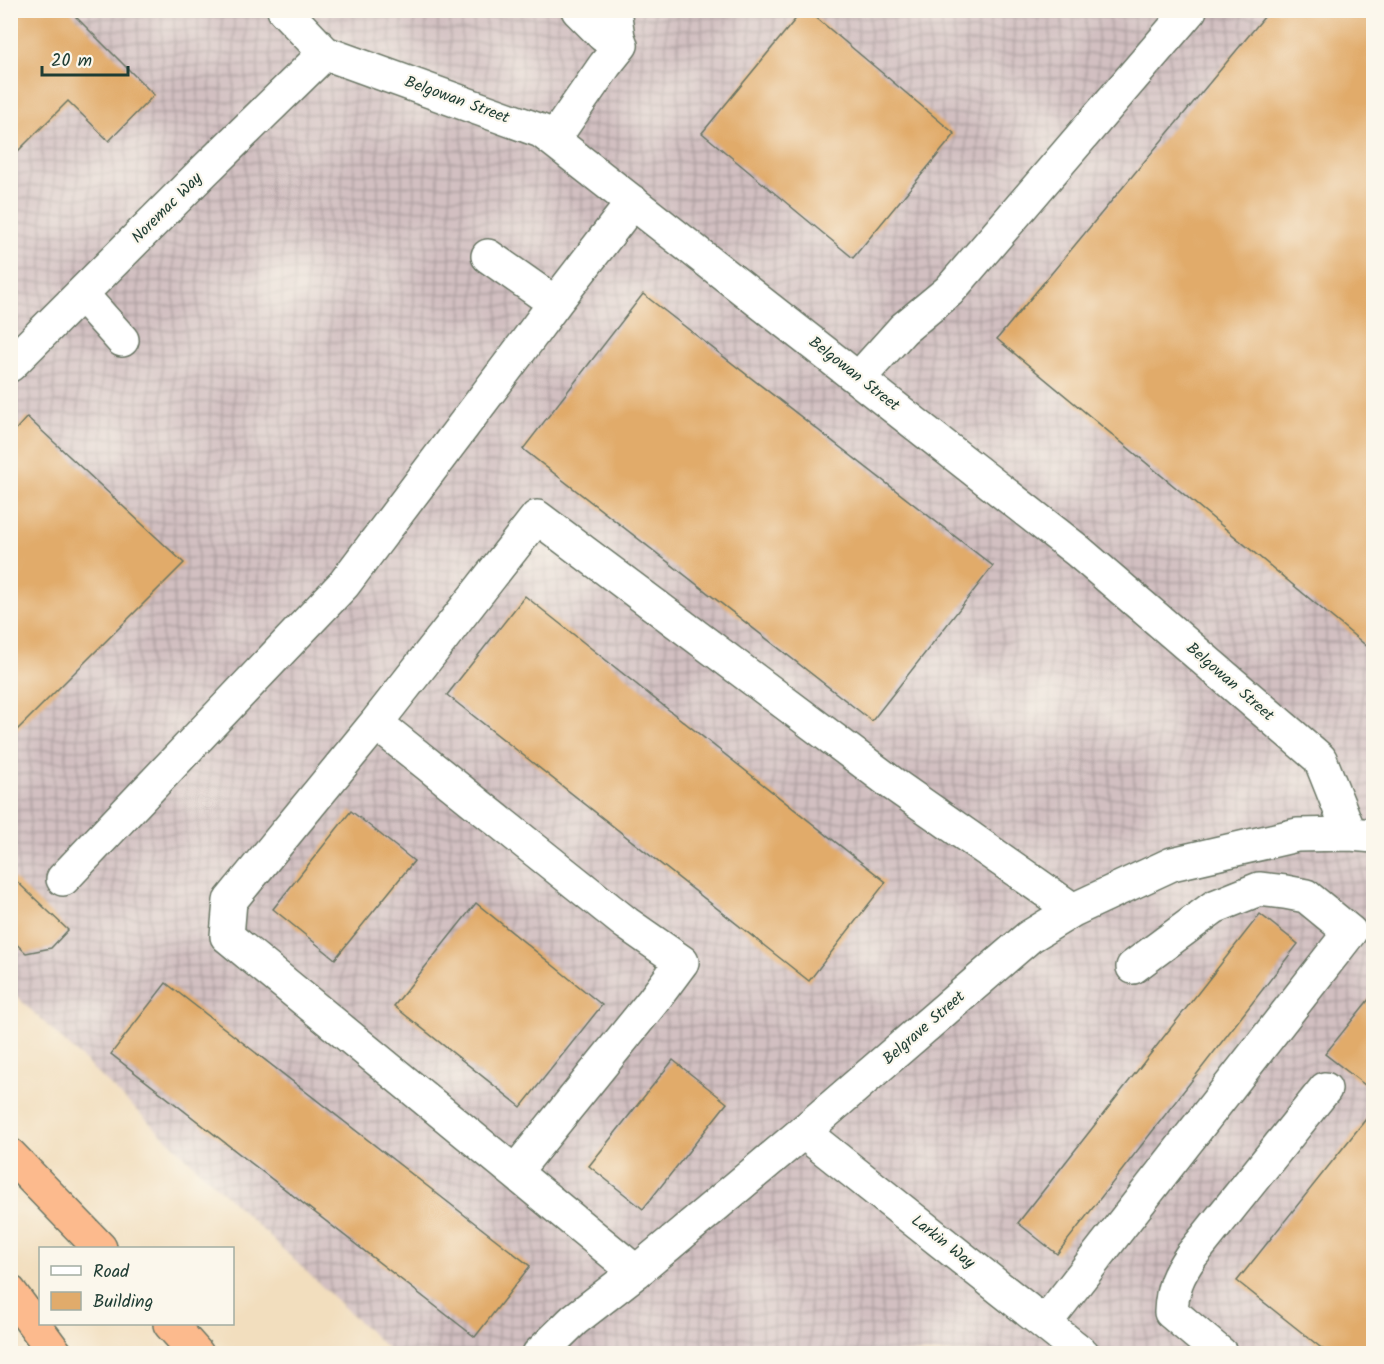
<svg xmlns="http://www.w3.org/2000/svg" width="1384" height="1364" viewBox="0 0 1384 1364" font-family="Kalam,sans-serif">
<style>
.industrial{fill:url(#industrial-grid)}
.building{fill:#e1ab6b}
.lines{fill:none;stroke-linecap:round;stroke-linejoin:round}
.minor-casing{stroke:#697564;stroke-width:36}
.highway-casing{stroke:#697564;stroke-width:36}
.minor{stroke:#fff;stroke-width:33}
.highway{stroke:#fcba8d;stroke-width:33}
.labels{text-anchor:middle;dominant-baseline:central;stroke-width:4.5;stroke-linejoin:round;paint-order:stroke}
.street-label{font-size:16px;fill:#1f3d34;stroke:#fbf7ec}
</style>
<defs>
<pattern id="industrial-grid" width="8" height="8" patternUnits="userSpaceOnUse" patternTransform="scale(1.5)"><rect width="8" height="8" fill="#d2bfc1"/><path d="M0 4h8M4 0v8" fill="none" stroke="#aa9c9e"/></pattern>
</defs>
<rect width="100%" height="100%" fill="#fbf7ec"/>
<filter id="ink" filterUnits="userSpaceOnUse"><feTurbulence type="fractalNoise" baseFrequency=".0167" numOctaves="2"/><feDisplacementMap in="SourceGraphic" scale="12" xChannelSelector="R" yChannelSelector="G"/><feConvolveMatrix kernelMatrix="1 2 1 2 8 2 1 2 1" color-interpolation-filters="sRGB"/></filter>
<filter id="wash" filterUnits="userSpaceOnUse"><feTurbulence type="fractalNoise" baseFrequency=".008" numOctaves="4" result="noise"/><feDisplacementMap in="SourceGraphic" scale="24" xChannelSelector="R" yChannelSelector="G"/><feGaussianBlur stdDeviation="1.35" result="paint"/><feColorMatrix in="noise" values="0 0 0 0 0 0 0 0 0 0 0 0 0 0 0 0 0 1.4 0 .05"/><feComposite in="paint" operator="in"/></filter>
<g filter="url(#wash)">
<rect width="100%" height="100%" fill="#f2debe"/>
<path class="industrial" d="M10,11h1363v1342h-981l-381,-362z"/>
<g id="blocks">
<path class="building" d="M10,10h59l85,85 -45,46 -41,-40 -58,58z
M803,10h4l148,124 -102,124 -151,-125z
M1270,10h104v632l-5,6 -372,-309z
M643,294l350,272 -121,155 -349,-272z
M27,417l157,146 -174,174v-301z
M525,596l361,286 -77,99 -362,-286z
M351,811l63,50 -79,98 -62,-50z
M10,875l58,55 -17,18 -25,5 -16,-15z
M476,903l126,102 -81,102 -127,-101z
M1260,914l38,30 -241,310 -39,-31z
M166,983l364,283 -55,71 -364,-283z
M1374,993v99l-49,-38z
M673,1060l54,43 -84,106 -54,-43z
M1374,1109v245h-45l-92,-73z"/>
</g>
</g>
<g filter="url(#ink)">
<use href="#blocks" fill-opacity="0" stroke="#697564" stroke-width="1.5"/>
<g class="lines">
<defs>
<path id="minor" d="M284,10l41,43 216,78 12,9 525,411 242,208 30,75
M578,10l25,25 15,2
M553,140l52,-75 16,-20 -3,-8 -3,-20 -8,-7
M488,256l67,47
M81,294l41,46
M10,365l191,-191 124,-121
M859,378l44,-49 46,-38 241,-281
M376,723l250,200 56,39 -29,39 -138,171
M63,879l281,-295 183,-243 28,-38 78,-101
M803,1132l280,222
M636,1272l-409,-336 3,-35 146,-178 161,-206 356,267 180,126
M1045,1323l305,-391 -44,-36 -21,-4 -26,-3 -45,18 -81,60
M539,1354l35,-34 62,-48 167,-140 226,-195 44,-27 99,-46 125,-29 53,-1 24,2
M1221,1354l-50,-42c1,-24 7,-37 20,-56l134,-167"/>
<path id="highway" d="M10,1155l90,93
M10,1292l46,62
M170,1324l27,30"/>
</defs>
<use href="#minor" class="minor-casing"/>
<use href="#highway" class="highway-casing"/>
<use href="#minor" class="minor"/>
<use href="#highway" class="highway"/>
</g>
</g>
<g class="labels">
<g class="street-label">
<text transform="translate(457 100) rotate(20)">Belgowan Street</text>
<text transform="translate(167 208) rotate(-45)">Noremac Way</text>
<text transform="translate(854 374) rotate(38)">Belgowan Street</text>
<text transform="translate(1230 682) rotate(41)">Belgowan Street</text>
<text transform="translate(924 1028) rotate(-41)">Belgrave Street</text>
<text transform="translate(943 1242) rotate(38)">Larkin Way</text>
</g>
</g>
<rect width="1384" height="1364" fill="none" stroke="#fbf7ec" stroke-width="36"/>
<rect x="39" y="1247" width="195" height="78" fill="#fbf7ec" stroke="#a3ada2" stroke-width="1.5"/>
<rect x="51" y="1266" width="30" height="9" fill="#ffffff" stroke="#a3ada2" stroke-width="1.5"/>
<text x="93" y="1277" font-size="18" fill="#1f3d34">Road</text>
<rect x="51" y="1292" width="30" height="18" fill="#e1ab6b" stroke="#a3ada2" stroke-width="1.5"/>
<text x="93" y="1307" font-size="18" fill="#1f3d34">Building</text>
<path d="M42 66v9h86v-9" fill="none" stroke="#1f3d34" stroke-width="3"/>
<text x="51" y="66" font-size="18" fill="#1f3d34" stroke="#fbf7ec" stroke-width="4.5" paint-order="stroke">20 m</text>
</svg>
